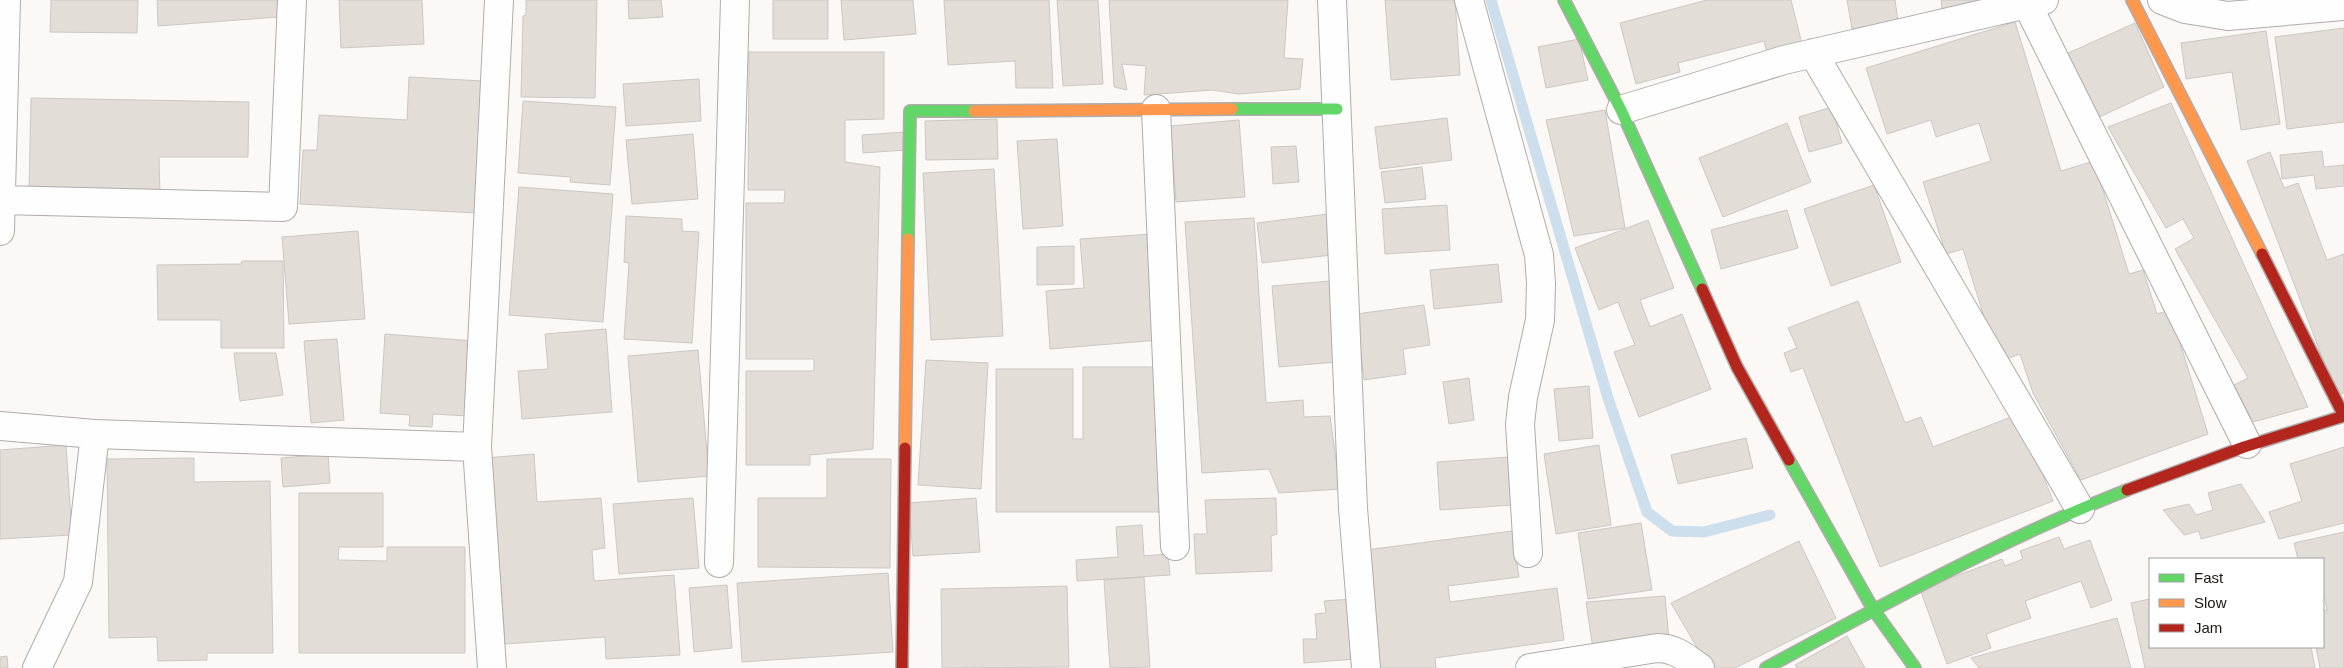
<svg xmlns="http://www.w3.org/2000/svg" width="2344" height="668" viewBox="0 0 2344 668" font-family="Arial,sans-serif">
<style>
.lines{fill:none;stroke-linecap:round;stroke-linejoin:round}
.stream{stroke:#cddfed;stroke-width:11}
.building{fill:#e3ddd8;stroke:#cac7c5}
.street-casing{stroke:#afacaa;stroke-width:30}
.fast-casing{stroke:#afacaa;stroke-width:14}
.slow-casing{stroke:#afacaa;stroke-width:14}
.jam-casing{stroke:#afacaa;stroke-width:14}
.street{stroke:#fffefe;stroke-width:28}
.fast{stroke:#63d668;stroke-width:11}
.slow{stroke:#ff974d;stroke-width:11}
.jam{stroke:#b3261e;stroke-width:11}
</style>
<rect width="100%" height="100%" fill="#fcf8f5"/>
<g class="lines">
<path class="stream" d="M1491,0l117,398 39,114 25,19 32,1 66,-17"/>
</g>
<path class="building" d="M51,0h87l-1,33 -87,-1z
M157,0h122l-1,17 -120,9z
M339,0h83l2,44 -83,4z
M526,0h71l-2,98 -74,-1 2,-81 3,-1z
M628,0h33l2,17 -34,2z
M773,0h55v39h-55z
M841,0h72l3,34 -72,6z
M944,0h105l4,88h-37l-1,-27 -67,4z
M1057,0h41l5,84 -40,2z
M1109,0h179l-4,58 19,1 -3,30 -61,5 -27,-4 -68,5 2,-29 -24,-2 5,26 -13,-3z
M1385,0h70l5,75 -69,5z
M1707,0h84l11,44 -35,9 -3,-12 -86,22 2,9 -44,12 -16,-61z
M1847,0h48l3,21 -46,8z
M1941,0h59l-58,9z
M2015,22l46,149 33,-10 35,113 14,-4 14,44 13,-4 38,124 -127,46 -48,-87 -13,-39 -22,8 -35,-113 -17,5 -23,-72 68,-21 -12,-38 -43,14 -5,-17 -44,14 -21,-66z
M2135,23l29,64 -69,32 -29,-65z
M2344,28v94l-57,7 -12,-92z
M2266,31l14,93 -39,6 -9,-58 -46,7 -5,-36z
M1579,39l9,41 -42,8 -8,-41z
M749,52h135v67l-39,1v42l35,5 -7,282 -63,6v10h-64v-94h68v-12h-68v-156h38l1,-13h-37z
M409,77l74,4 -7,132 -176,-9 3,-54h14l2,-35 88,5z
M699,79l2,42 -75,5 -3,-42z
M31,98l218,4 -1,55h-89l1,39 -131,-5z
M523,101l93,6 -6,78 -40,-3 1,-5 -53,-4z
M2171,103l137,304 -55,15 -19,-37 14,-7 -73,-129 19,-11 -11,-19 -17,9 -58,-101z
M1832,107l10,36 -33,9 -10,-35z
M1605,110l20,118 -51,8 -28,-116z
M1447,118l5,42 -72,9 -5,-42z
M997,119l1,40 -72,1 -1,-39z
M1239,120l6,77 -69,5 -6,-76z
M1787,123l24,59 -88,35 -24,-59z
M905,132l1,18 -43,3 -1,-18z
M693,134l5,65 -66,5 -6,-64z
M1057,139l6,87 -40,3 -6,-88z
M1296,146l3,36 -26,2 -2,-37z
M2322,151l2,16 20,-2v21l-28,3 -2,-14 -32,4 -2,-24z
M2270,152l14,36 14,-5 29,77 17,-6v139l-7,3 -90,-235z
M1422,167l4,32 -41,4 -4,-31z
M994,169l9,167 -72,4 -8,-167z
M1874,185l27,77 -70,24 -27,-77z
M519,187l94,7 -10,128 -94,-7z
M1447,205l3,45 -65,4 -3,-45z
M1787,210l11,38 -77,21 -10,-39z
M1328,214l4,41 -70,8 -5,-40z
M626,216l56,3v12l17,1 -7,111 -68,-4 5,-76 -5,-1z
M1254,218l12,185 37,-3 1,17 26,-1 10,73 -61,4 -10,-24 -67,4 -17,-251z
M1648,220l26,68 -34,12 10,27 32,-13 29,75 -72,28 -25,-65 21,-7 -17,-43 -19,8 -24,-62z
M358,231l7,88 -76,5 -7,-87z
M1151,234l8,106 -109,9 -4,-58 38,-3 -4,-49z
M1074,246v38l-37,1v-38z
M242,261h41l1,87h-63v-28h-63l-1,-55 84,-1z
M1498,264l4,38 -68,7 -4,-39z
M1330,281l7,81 -58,5 -7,-81z
M1858,301l47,122 16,-6 12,30 86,-33 34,87 -173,66 -77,-199 -12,4 -7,-19 13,-5 -9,-20z
M1424,305l6,40 -27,4 3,25 -42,6 -8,-66z
M606,329l6,83 -90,7 -4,-48 30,-2 -3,-35z
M385,334l89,7 -6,75 -35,-2 -1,13 -23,-1 1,-11 -30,-2z
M337,339l7,81 -33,3 -7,-82z
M698,350l11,126 -71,6 -10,-126z
M234,353h42l7,42 -43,6z
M926,360l62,3 -7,126 -63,-4z
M1083,367h76v145h-163v-143h77v70h10z
M1469,378l5,42 -25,4 -6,-42z
M1589,386l4,52 -34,3 -5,-52z
M1746,438l7,30 -75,16 -7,-29z
M66,445l6,90 -72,4v-89z
M1599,445l12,80 -55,9 -12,-80z
M2344,447v76l-65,16 -10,-27 33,-11 -12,-37z
M328,454l2,29 -47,4 -2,-29z
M534,454l3,48 64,-4 4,50 -13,2 2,31 80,-6 6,80 -74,4 -1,-22 -100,7 -7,-96h-6l-7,-90z
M1509,457l3,48 -72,5 -3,-48z
M194,458v24l76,-1 3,172h-66v7l-49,1 -1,-24 -48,1 -2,-179z
M827,459h64l-1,109 -132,-1v-69h69z
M2241,484l24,38 -64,17 -2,-8 -15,4 -21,-25 26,-6 7,11 17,-5 -5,-17z
M299,493h84v54h-44l-1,13 49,1v-14h78v106h-166z
M693,498l6,70 -80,6 -6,-70z
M976,498l4,54 -67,4 -4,-53z
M1276,498l1,36 -6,2 1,35 -76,3 -2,-40h13l-2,-34z
M1641,523l11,67 -64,9 -10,-66z
M1142,525l2,31 24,-2 2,21 -93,6 -1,-21 42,-3 -2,-30z
M1512,531l7,46 -71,9 2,16 107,-14 7,52 -129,18 1,10h-66l-4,-118z
M2344,532v136h-24l-4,-21h7v-36l4,-1 -4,-19v-32h-25l-4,-16z
M2059,537l5,12 26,-9 22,60 -21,8 -10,-27 -56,20 6,17 -45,16 5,14 -44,16 -27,-75 82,-30 3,7 18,-7 -3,-8z
M1799,541l37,77 -101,50h-26l-38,-65z
M888,573l5,79 -151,10 -5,-79z
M1144,577l6,90 -40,1 -6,-88z
M727,585l5,63 -38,4 -5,-64z
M1067,586l2,81 -127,1 -1,-79z
M1665,596l4,43 -76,10 -7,-47z
M1351,599l4,60 -51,4 -1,-24h14l-2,-25 11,-1 -2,-12z
M2150,599v48h161l4,21h-170l-14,-65z
M2117,618l14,50h-152l-8,-10z
M1847,636l18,32h-68l-2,-3z
M7,656l1,12h-8v-11z"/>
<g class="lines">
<defs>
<path id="street" d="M1332,0l21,508 13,160
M1469,0l70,255 2,28 -1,37 -17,77 -3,27 8,129
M2162,0l23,9 43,7 116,-10
M2027,4l220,440
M1813,53l267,456
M1156,109l19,437
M1621,110l163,-50 260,-60
M1,200l282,7 9,-207
M0,231l6,-231
M0,426l95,8 382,13
M719,563l16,-563
M37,668l41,-86 17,-148
M492,668l-15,-221 22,-447
M1530,668l127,-20c19,0 29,10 43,20"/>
<path id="fast" d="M1564,0l57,110 81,179
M1232,109h105
M908,239l2,-128h64
M1789,460l84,149 42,59
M1766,668c118,-64 236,-129 361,-178"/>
<path id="slow" d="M2132,0l130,254
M974,111l258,-2
M905,448l3,-209"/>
<path id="jam" d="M1702,289l35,78 52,93
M2127,490l117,-43 100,-31 -82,-162
M902,668l3,-220"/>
</defs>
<use href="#street" class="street-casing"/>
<use href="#fast" class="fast-casing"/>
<use href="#slow" class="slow-casing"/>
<use href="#jam" class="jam-casing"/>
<use href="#street" class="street"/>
<use href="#fast" class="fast"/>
<use href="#slow" class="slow"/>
<use href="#jam" class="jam"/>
</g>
<rect x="2149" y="558" width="175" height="90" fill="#ffffff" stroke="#a3a2a1"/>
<rect x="2159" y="574" width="25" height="8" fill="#63d668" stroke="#a3a2a1"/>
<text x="2194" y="583" font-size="15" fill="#1a1715">Fast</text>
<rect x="2159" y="599" width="25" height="8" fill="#ff974d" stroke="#a3a2a1"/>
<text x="2194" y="608" font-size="15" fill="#1a1715">Slow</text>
<rect x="2159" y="624" width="25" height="8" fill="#b3261e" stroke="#a3a2a1"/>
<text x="2194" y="633" font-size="15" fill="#1a1715">Jam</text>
</svg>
